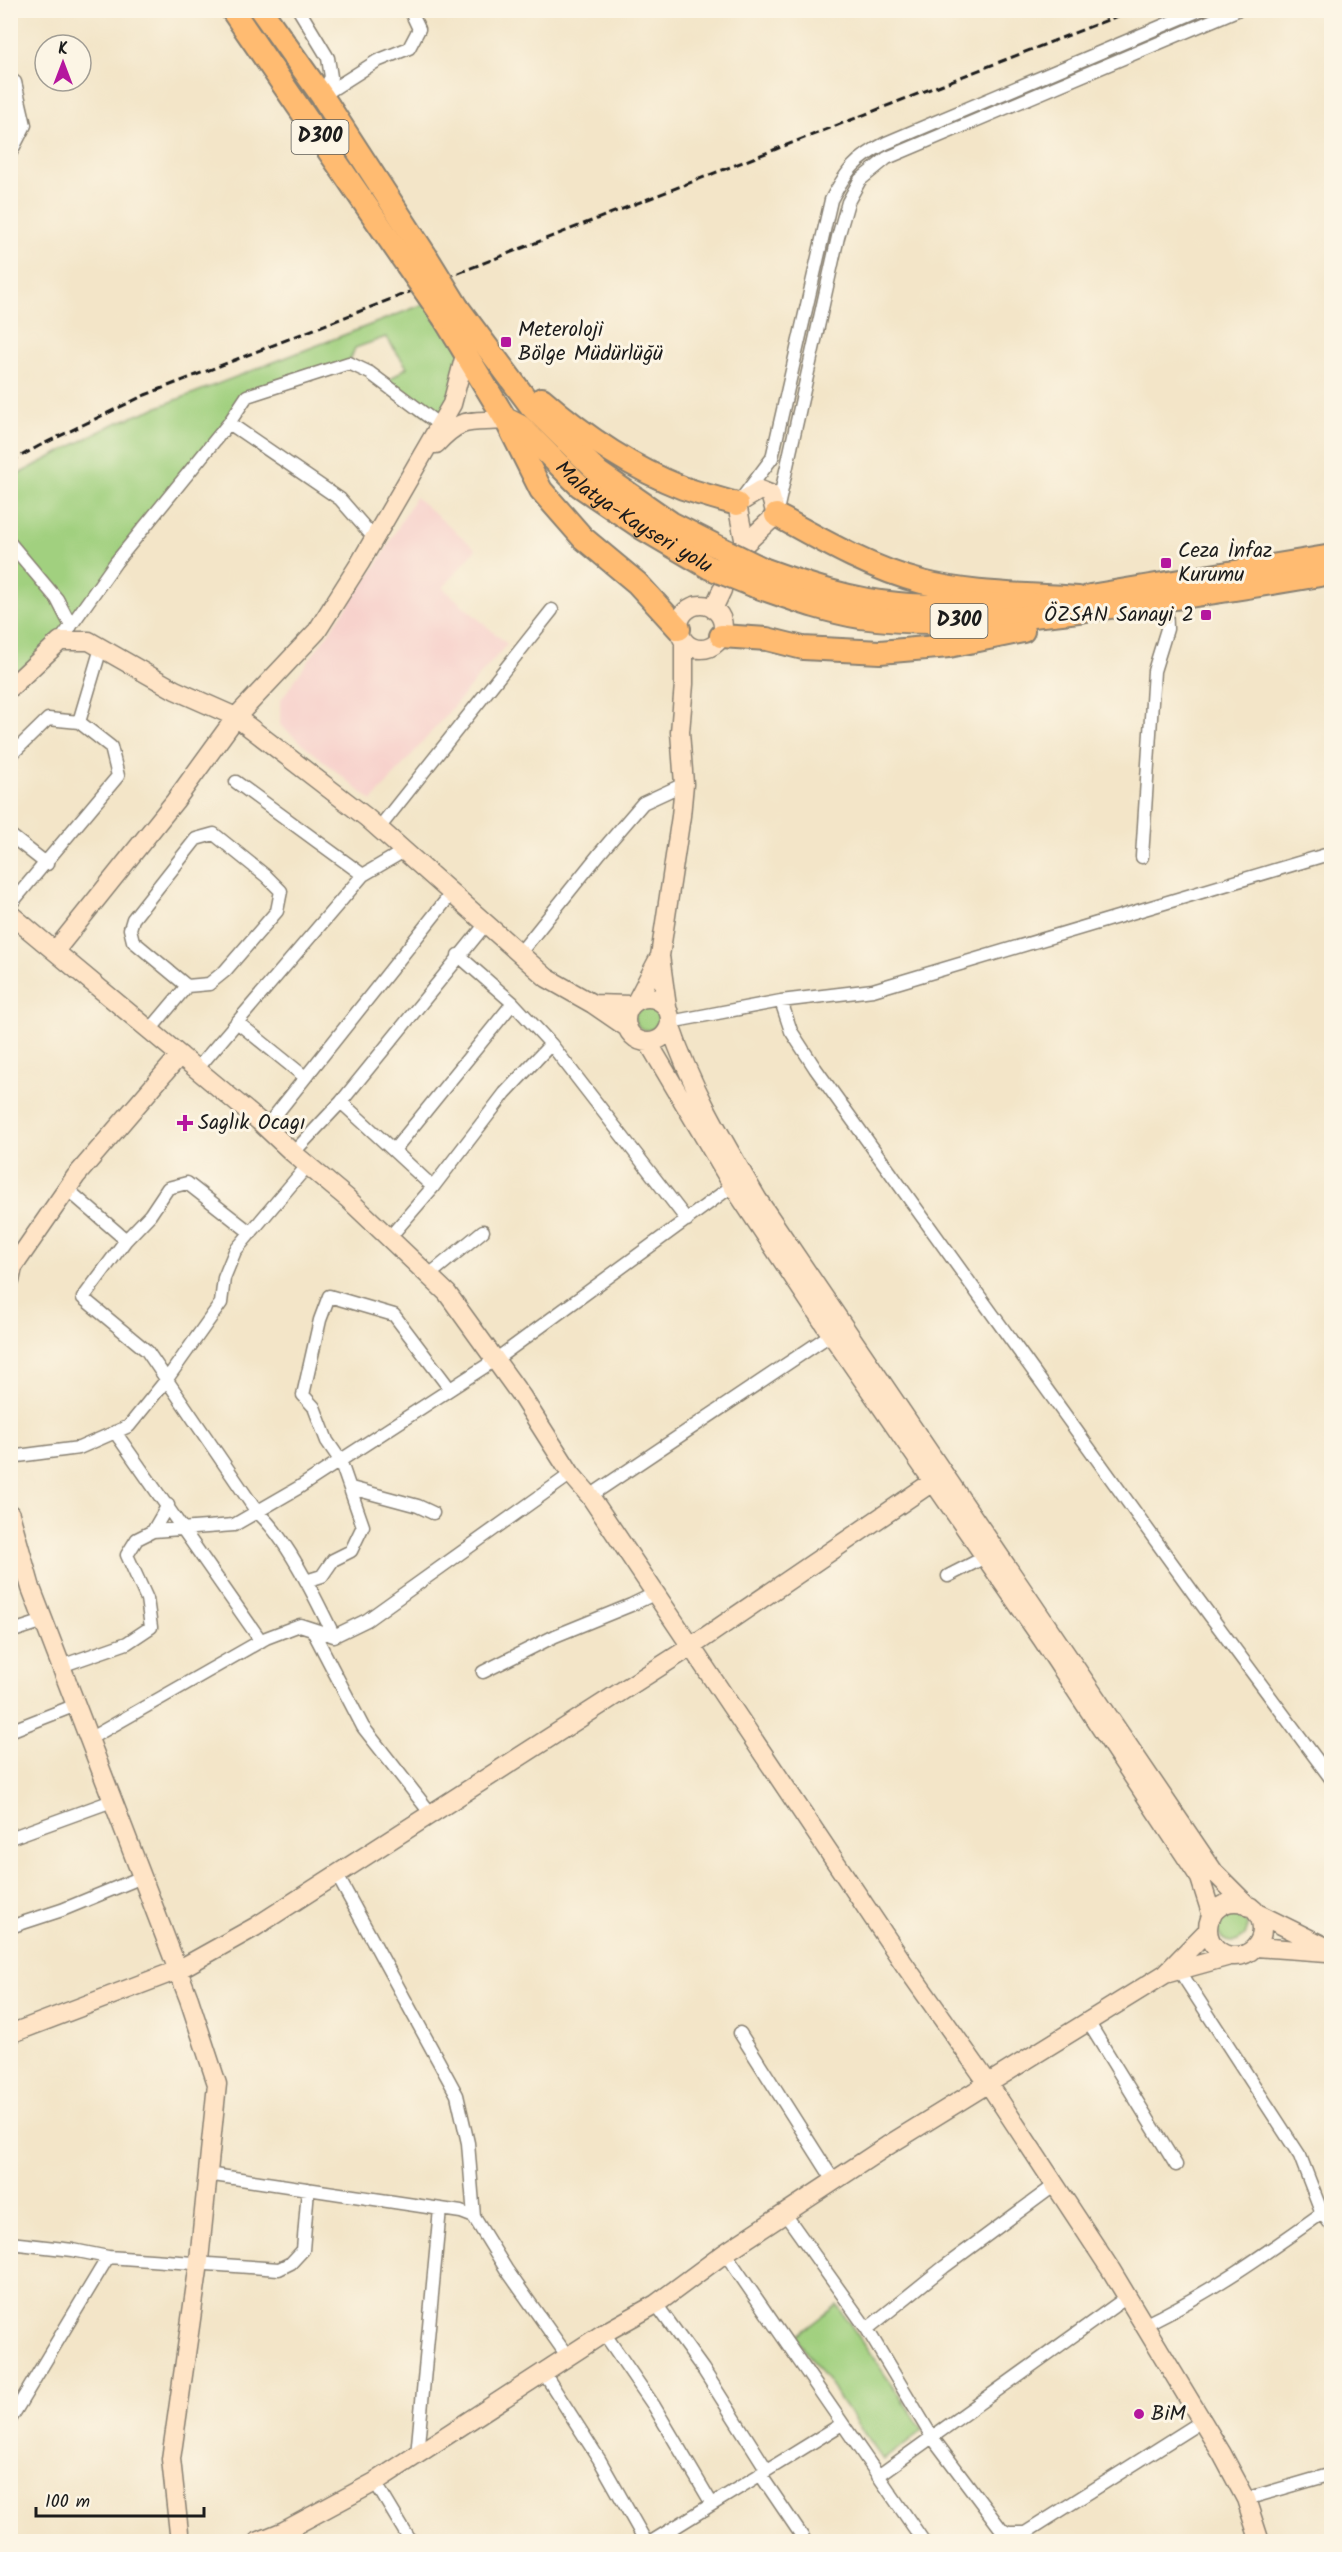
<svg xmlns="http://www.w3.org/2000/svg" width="1342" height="2552" viewBox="0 0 1342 2552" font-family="Kalam,sans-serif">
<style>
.built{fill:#f7d0cb}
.green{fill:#a1d07f;stroke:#5e764e;stroke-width:1.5}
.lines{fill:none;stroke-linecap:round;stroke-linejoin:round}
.street-casing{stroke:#888072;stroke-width:15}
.secondary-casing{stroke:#888072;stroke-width:21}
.highway-casing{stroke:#888072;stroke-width:26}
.street{stroke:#fff;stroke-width:12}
.secondary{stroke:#ffe4c6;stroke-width:18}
.highway{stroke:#ffbb71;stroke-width:22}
.rail{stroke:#1c1c1c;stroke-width:3;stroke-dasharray:9 4.5;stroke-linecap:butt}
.highway-bridge-casing{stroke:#888072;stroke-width:26;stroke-linecap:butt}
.highway-bridge{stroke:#ffbb71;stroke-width:22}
.poi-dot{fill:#b5179e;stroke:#fcf5e5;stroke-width:2}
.labels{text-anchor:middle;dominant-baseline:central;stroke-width:6;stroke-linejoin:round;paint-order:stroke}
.shield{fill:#fcf5e5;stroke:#5f5d58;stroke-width:1.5}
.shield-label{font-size:20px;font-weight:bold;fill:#1c1c1c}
.poi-label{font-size:21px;fill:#1c1c1c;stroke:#fcf5e5;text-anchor:start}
.street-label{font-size:21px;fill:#1c1c1c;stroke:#fcf5e5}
</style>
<rect width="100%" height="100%" fill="#fcf5e5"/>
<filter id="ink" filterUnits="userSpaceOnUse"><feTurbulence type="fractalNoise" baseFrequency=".0167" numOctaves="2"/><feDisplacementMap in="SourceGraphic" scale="12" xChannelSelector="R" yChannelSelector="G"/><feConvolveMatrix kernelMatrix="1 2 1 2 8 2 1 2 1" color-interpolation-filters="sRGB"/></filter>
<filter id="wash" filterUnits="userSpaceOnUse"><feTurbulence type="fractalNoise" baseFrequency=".008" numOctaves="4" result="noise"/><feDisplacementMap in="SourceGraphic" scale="24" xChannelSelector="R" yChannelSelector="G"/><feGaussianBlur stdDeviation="1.35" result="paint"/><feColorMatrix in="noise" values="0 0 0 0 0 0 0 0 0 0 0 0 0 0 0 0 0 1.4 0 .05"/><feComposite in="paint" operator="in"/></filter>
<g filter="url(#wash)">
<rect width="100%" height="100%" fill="#f3e5c8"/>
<path class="built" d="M415,497l61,52 -33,39 64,56 -135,157 -92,-76v-24l98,-138z"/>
<path class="green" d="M432,301l33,54 -25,71 -56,-42 23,-17 -21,-30 -31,11 -6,15 -102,33 -187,245 -49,47v-210l103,-54z
M635 1018a12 12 0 1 1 24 0a12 12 0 1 1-24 0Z
M1217 1927a15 15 0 1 1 30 0a15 15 0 1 1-30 0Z
M837,2305l86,125 -40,30 -87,-123z"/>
</g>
<g filter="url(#ink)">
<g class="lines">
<defs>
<path id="street" d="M299,10l29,48 3,19 -9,18
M322,96l55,-35 32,-13 10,-19 -9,-19
M10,154l15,-29 -10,-43
M229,423l18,-27 102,-33 21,10 75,56
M742,498l30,-40 59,-258c16,-30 24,-41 55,-57l314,-133
M777,511l61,-274 10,-35 12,-22 27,-22 350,-148
M10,543l47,56 14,27
M60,641l56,-79 113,-139 111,76 35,40
M10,756l38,-37 31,3
M236,782l127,93
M379,828l173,-218
M10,835l37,29
M1142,857l12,-186 13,-42 -1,-28
M10,905l108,-129 -7,-29 -32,-25 22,-74
M519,954l81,-101 43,-50 41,-19
M458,955l55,48 38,41 136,176
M781,1001l10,30 24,37 382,530 135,182
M237,1022l68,55
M670,1022l111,-21 92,-11 459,-137
M150,1030l37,-44 22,-2 16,-13 52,-60 4,-20 -15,-15 -52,-42 -18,5 -63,80 -3,10 3,12 54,45
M197,1069l166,-194 41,-24
M341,1102l92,85
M266,1127l185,-233
M394,1150l119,-147
M293,1153l48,-51 144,-177
M67,1189l59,51 -43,58 64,53 110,161c29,24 60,89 77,124
M389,1238l44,-51 72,-94 46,-49
M126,1240l24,-25 18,-27 19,-5 64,50
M428,1276l55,-45
M115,1432l146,209
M10,1457l69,-9 50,-22 38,-47 54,-76 3,-25 11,-27 73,-86
M351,1488l67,18 15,7
M590,1496l246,-165
M153,1531l15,-26
M948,1576l43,-22
M306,1581l16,-5 11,-16 18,-9 12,-25 -23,-66 -13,-19 -13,-34 -11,-12 17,-75 9,-24 65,19 56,74
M313,1631l50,96 69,88
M10,1632l34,-11
M61,1666l66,-23 24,-16 -4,-28 -20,-44 10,-16 16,-8 81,-6 64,-37 197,-128 244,-179
M483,1672l72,-36 76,-31 25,-12
M10,1731l66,-26
M89,1739l177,-101 34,-13 34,11 33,-16 204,-146
M10,1838l102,-37
M337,1875l120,220 11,48 6,74 32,52 62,88
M10,1927l52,-17 80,-33
M1179,1970l121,186 22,57
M1087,2020l89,145
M740,2033l94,148
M207,2174l254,38 13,5
M785,2214l82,115 65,108 69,92 7,4h17l177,-112
M10,2243l63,7 35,7
M725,2253l199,289
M656,2304l47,65 64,101
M1144,2325c64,-31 121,-71 178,-112l10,13
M867,2329l77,-62 111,-82
M604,2333l50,73 58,98
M544,2373l55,86 47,83
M10,2420l98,-163 171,12 12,-6 12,-13 5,-61
M417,2455l23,-246
M760,2474l46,68
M878,2476l249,-179
M375,2482l36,60
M1246,2499l86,-25
M651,2542l191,-118"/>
<path id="secondary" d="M436,444c27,-29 34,-21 70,-24
M760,490l10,4 6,21 -31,29 -8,-40z
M679 627a22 22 0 1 1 44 0a22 22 0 1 1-44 0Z
M713,609l9,-19
M10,688l50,-47h29l86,49 61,27 130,100 181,161 46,26
M10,914l249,207 34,32 54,45 100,95 75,104 49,77 19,22 314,468 84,119 123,187 111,184 24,45 14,43
M55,951l120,-150 61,-84 81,-86 43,-68 92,-159 13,-49
M660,956l21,-140 3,-32 -4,-52 4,-48v-42
M626 1020a22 22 0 1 1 44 0a22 22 0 1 1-44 0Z
M637,1000l23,-44 7,51
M670,1025c22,65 54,117 88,175l456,672 35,35
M628,1028l-35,-24 38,1
M648,1042l85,144 98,148 211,305 158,239 12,38
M10,1281l3,-14 63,-91 104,-121
M10,1514l21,74 158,411 28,85 -19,186 -27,189 9,83
M1208 1929a27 27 0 1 1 54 0a27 27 0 1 1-54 0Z
M1257,1913l75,37
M1208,1930l-43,44 65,-18
M1256,1947l71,5
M10,2034l168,-64 77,-43 437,-281 252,-172
M257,2542l27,-11 91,-49 229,-149 52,-29 69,-51 162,-107 278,-172"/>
<g id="highway">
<path d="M232,10l175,255"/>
<path d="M261,10l61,86 104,160"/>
<path d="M458,308l73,98 68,67 72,50 49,25"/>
<path d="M444,318l62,102 35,70 42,48 54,45 42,46"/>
<path d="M542,399c41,36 90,69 141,89 18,6 36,11 54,16"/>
<path id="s1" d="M510,421l10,5 60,60 62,42 68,40"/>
<path d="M776,515c45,25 95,54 146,67 50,13 105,12 156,16"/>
<path d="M763,569c44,16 89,31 135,35 43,4 86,2 130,-2"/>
<path d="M755,586c35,12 69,25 105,31 70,10 140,3 210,-5 87,-10 174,-24 262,-39"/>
<path d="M1090,596l242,-40"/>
<path d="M721,636l46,3 36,9 77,4 69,-6 74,-15"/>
</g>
</defs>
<use href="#street" class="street-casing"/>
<use href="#secondary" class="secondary-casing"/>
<use href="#highway" class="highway-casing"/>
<use href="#street" class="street"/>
<use href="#secondary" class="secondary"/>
<use href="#highway" class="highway"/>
<path class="rail" d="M10,462l29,-16 106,-51 988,-385"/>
<defs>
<path id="highway-bridge" d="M426,256l32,52
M407,265l37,53
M720,548l43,21
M710,568l45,18"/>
</defs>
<use href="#highway-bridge" class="highway-bridge-casing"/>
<use href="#highway-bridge" class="highway-bridge"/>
</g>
</g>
<g class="poi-dot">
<rect x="500" y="336" width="12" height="12" rx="3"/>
<rect x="1160" y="557" width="12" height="12" rx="3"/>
<rect x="1200" y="609" width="12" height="12" rx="3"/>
<path d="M182 1114h6v6h6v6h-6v6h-6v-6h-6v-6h6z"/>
<circle cx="1139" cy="2414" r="6"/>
</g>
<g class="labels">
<g class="shield">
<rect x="291.5" y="120" width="57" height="34" rx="4.5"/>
<rect x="930.5" y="604" width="57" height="34" rx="4.5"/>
</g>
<g class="shield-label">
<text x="320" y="137">D300</text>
<text x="959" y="621">D300</text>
</g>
<g class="poi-label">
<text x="518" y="330">Meteroloji<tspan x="518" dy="24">Bölge Müdürlüğü</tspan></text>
<text x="1178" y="551">Ceza İnfaz<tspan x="1178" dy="24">Kurumu</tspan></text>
<text x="1194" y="615" text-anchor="end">ÖZSAN Sanayi 2</text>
<text x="198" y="1123">Saglık Ocagı</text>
<text x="1151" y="2414">BiM</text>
</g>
<g class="street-label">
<text stroke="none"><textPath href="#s1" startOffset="158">Malatya-Kayseri yolu</textPath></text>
</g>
</g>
<rect width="1342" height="2552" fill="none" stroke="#fcf5e5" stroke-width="36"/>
<g transform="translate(63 63)"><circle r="28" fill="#fcf5e5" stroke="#a29e95" stroke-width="1.5"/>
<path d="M0-4.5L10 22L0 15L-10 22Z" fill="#b5179e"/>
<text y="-9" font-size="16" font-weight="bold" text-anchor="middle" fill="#1c1c1c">K</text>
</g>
<path d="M36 2507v9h168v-9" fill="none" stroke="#1c1c1c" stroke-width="3"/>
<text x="45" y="2507" font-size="18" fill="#1c1c1c" stroke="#fcf5e5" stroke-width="4.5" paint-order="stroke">100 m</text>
</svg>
